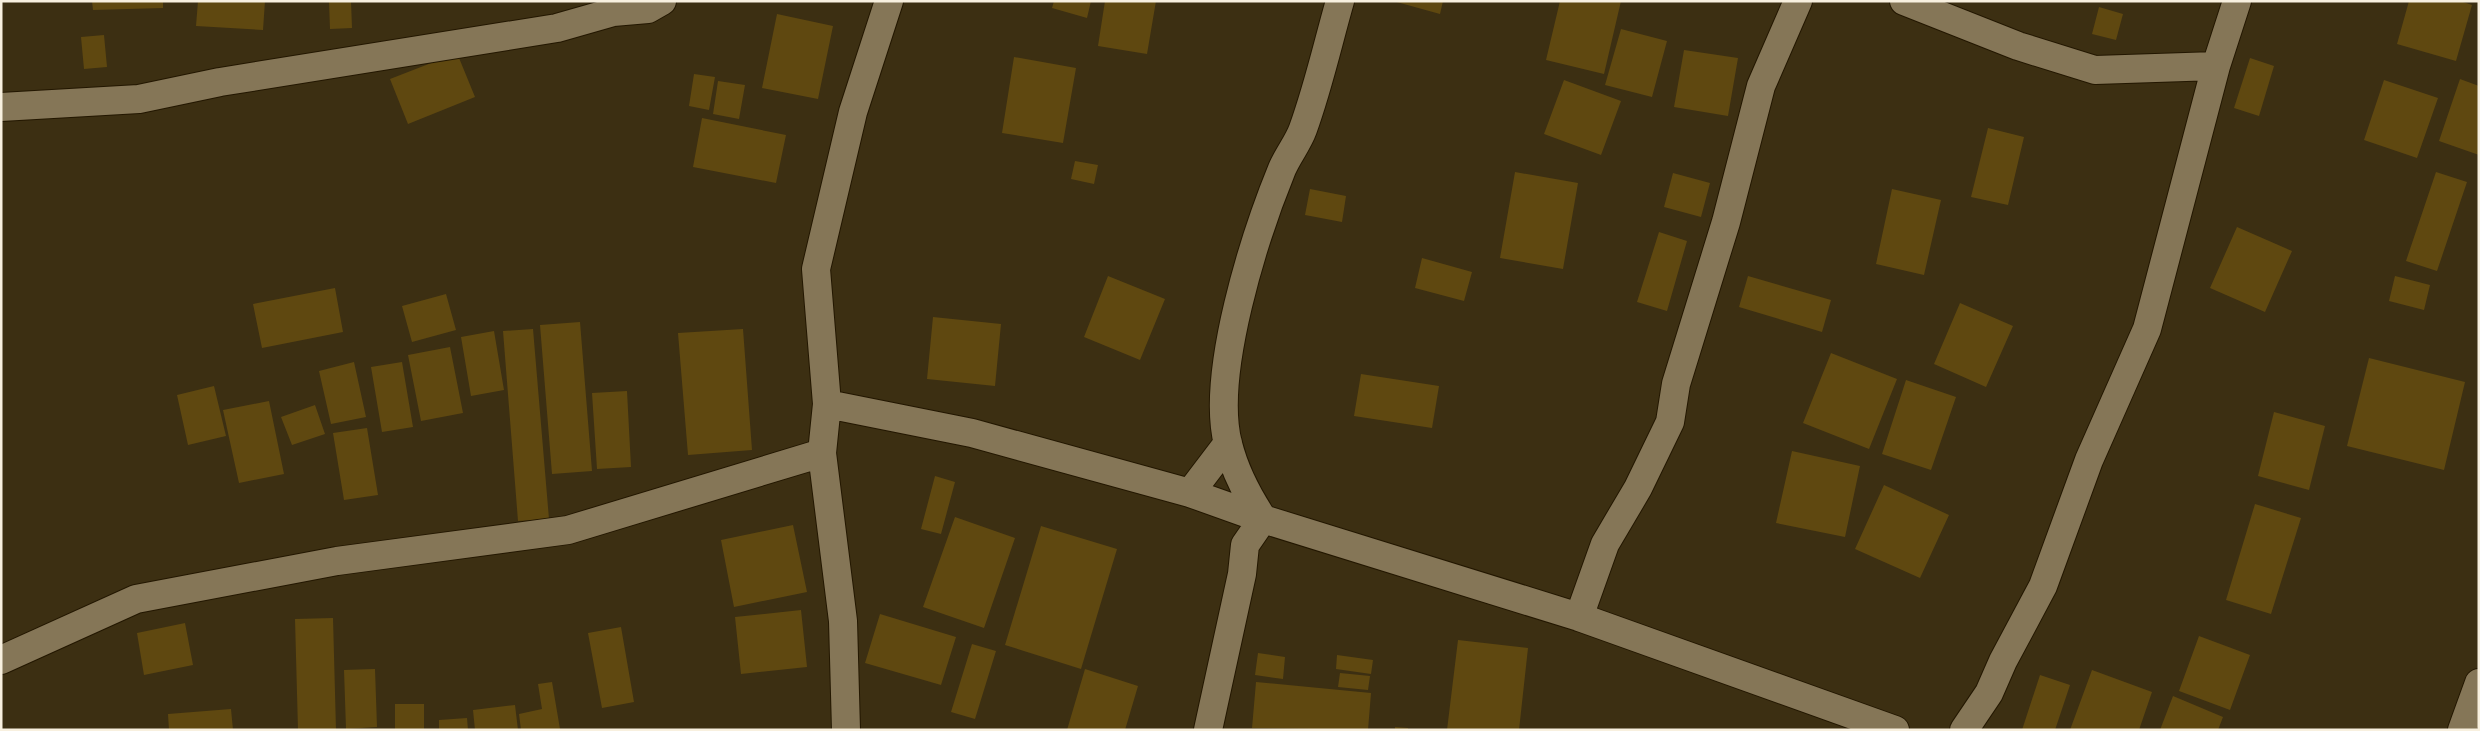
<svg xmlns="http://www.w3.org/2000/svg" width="2480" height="731" viewBox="0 0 2480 731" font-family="'Fira Sans',sans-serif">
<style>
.building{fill:#5f4810}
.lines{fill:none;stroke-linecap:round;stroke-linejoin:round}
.street-casing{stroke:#231700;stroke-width:30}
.street{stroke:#857657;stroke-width:28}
</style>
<rect width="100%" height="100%" fill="#3c2f12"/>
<path class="building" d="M92,1h71v7l-70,2z
M198,1h67l-2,29 -67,-4z
M329,1h22l1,27 -22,1z
M1054,1h37l-4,17 -35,-10z
M1105,1h51l-9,53 -49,-8z
M1393,1h50l-3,13z
M1560,1h61l-17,73 -58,-14z
M2409,1h51l12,4 -16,56 -59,-17z
M2099,7l24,7 -7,26 -24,-6z
M777,14l56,12 -15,73 -56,-11z
M1621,29l46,12 -15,56 -47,-12z
M104,35l3,32 -23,2 -3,-32z
M1684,50l54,8 -10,58 -54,-9z
M457,53l18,44 -67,27 -18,-45z
M1014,57l62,11 -13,75 -61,-10z
M2250,58l24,8 -15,50 -25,-8z
M694,74l21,3 -6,33 -20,-4z
M2460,79l19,7v69l-40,-14z
M1564,80l57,21 -20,54 -57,-21z
M2384,80l54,18 -21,60 -53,-18z
M718,81l27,4 -6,34 -26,-5z
M702,118l84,17 -10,48 -83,-16z
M1988,128l36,9 -16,68 -37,-8z
M1075,161l23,4 -4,19 -23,-5z
M1515,172l63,11 -15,86 -63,-11z
M2436,172l31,10 -30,89 -31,-10z
M1673,173l37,10 -9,34 -37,-10z
M1310,189l36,7 -4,26 -37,-7z
M1892,189l49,11 -17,75 -48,-11z
M2237,227l55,24 -27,61 -55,-24z
M1659,232l28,9 -20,70 -30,-9z
M1422,258l50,14 -8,29 -49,-13z
M1108,276l57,23 -25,61 -56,-23z
M1748,276l83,24 -9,32 -83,-25z
M2395,276l35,9 -6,25 -35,-9z
M335,288l8,44 -81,16 -9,-44z
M446,294l10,36 -44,12 -10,-36z
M1960,303l53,23 -27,61 -52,-23z
M933,317l68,7 -6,62 -68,-7z
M580,322l12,149 -40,3 -12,-149z
M533,329l16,190 -31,2 -15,-190z
M743,329l9,121 -64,5 -10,-122z
M494,331l10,59 -33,6 -10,-59z
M450,347l13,66 -42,8 -13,-66z
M1831,353l66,26 -28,70 -66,-26z
M2369,358l96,24 -21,88 -97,-24z
M354,362l12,55 -35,7 -12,-53z
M402,362l11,65 -31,5 -11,-65z
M1361,374l78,12 -7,42 -78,-12z
M1906,380l50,17 -25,73 -49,-16z
M214,386l12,50 -38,9 -11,-50z
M627,391l4,76 -34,2 -5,-76z
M269,401l15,73 -45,9 -16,-73z
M315,405l10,29 -33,11 -11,-28z
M2274,412l51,14 -16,64 -51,-14z
M367,428l11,67 -34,5 -11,-67z
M1792,451l68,15 -15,71 -69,-14z
M935,476l20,6 -14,52 -20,-5z
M1884,485l65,30 -29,63 -65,-29z
M2255,504l46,14 -30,96 -45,-14z
M955,517l60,21 -31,90 -61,-21z
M793,525l14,67 -73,15 -13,-67z
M1041,526l76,23 -36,120 -76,-24z
M801,610l6,57 -66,7 -6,-57z
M880,614l76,23 -15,48 -76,-22z
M333,618l3,112h-38l-3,-111z
M185,623l8,42 -49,10 -7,-42z
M621,627l13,75 -32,6 -14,-75z
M2199,636l51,19 -20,55 -51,-19z
M1458,640l70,8 -9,82h-72z
M972,644l24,7 -21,68 -24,-7z
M1258,653l27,4 -2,22 -28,-4z
M1337,655l36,5 -2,14 -35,-5z
M375,669l2,58 -31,2 -2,-59z
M1085,669l53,17 -13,44h-58z
M2092,670l60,22 -13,38h-69z
M1340,673l30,3 -2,14 -30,-3z
M2040,675l30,10 -15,45h-33z
M552,682l8,47 -39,1 -2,-16 23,-5 -4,-25z
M1256,682l115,11 -3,37 -116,-2z
M2173,696l50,21 -5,13h-58z
M395,704h29v26h-29z
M515,705l3,25h-43l-2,-20z
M231,709l2,21h-64l-1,-16z
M467,718l1,12h-29v-10z
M1395,727l13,1v2h-13z"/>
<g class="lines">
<defs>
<path id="street" d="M1904,1l114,45 77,24 121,-4
M1,107l138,-8 81,-17 337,-54 56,-16 35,-3 14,-8
M827,404l145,29 218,60 73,26 316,98 316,113
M1190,493l38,-50
M1579,617l26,-73 33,-56 32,-66 6,-38 50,-162 35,-136 37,-85
M1,660l135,-61 201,-38 231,-31 254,-77
M846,730l-3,-109 -21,-168 5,-49 -11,-135 37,-157 36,-111
M1208,730l34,-156 3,-29 18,-26c-16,-24 -28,-47 -35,-75 -18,-70 27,-209 54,-275 6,-14 16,-26 21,-40 15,-41 25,-86 37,-128
M1964,730l25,-37 14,-32 40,-75 46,-126 58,-131 69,-263 21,-65
M2462,730l17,-47"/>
</defs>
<use href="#street" class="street-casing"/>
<use href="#street" class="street"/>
</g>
<rect width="2480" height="731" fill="none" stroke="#f8f0df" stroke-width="5"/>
</svg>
